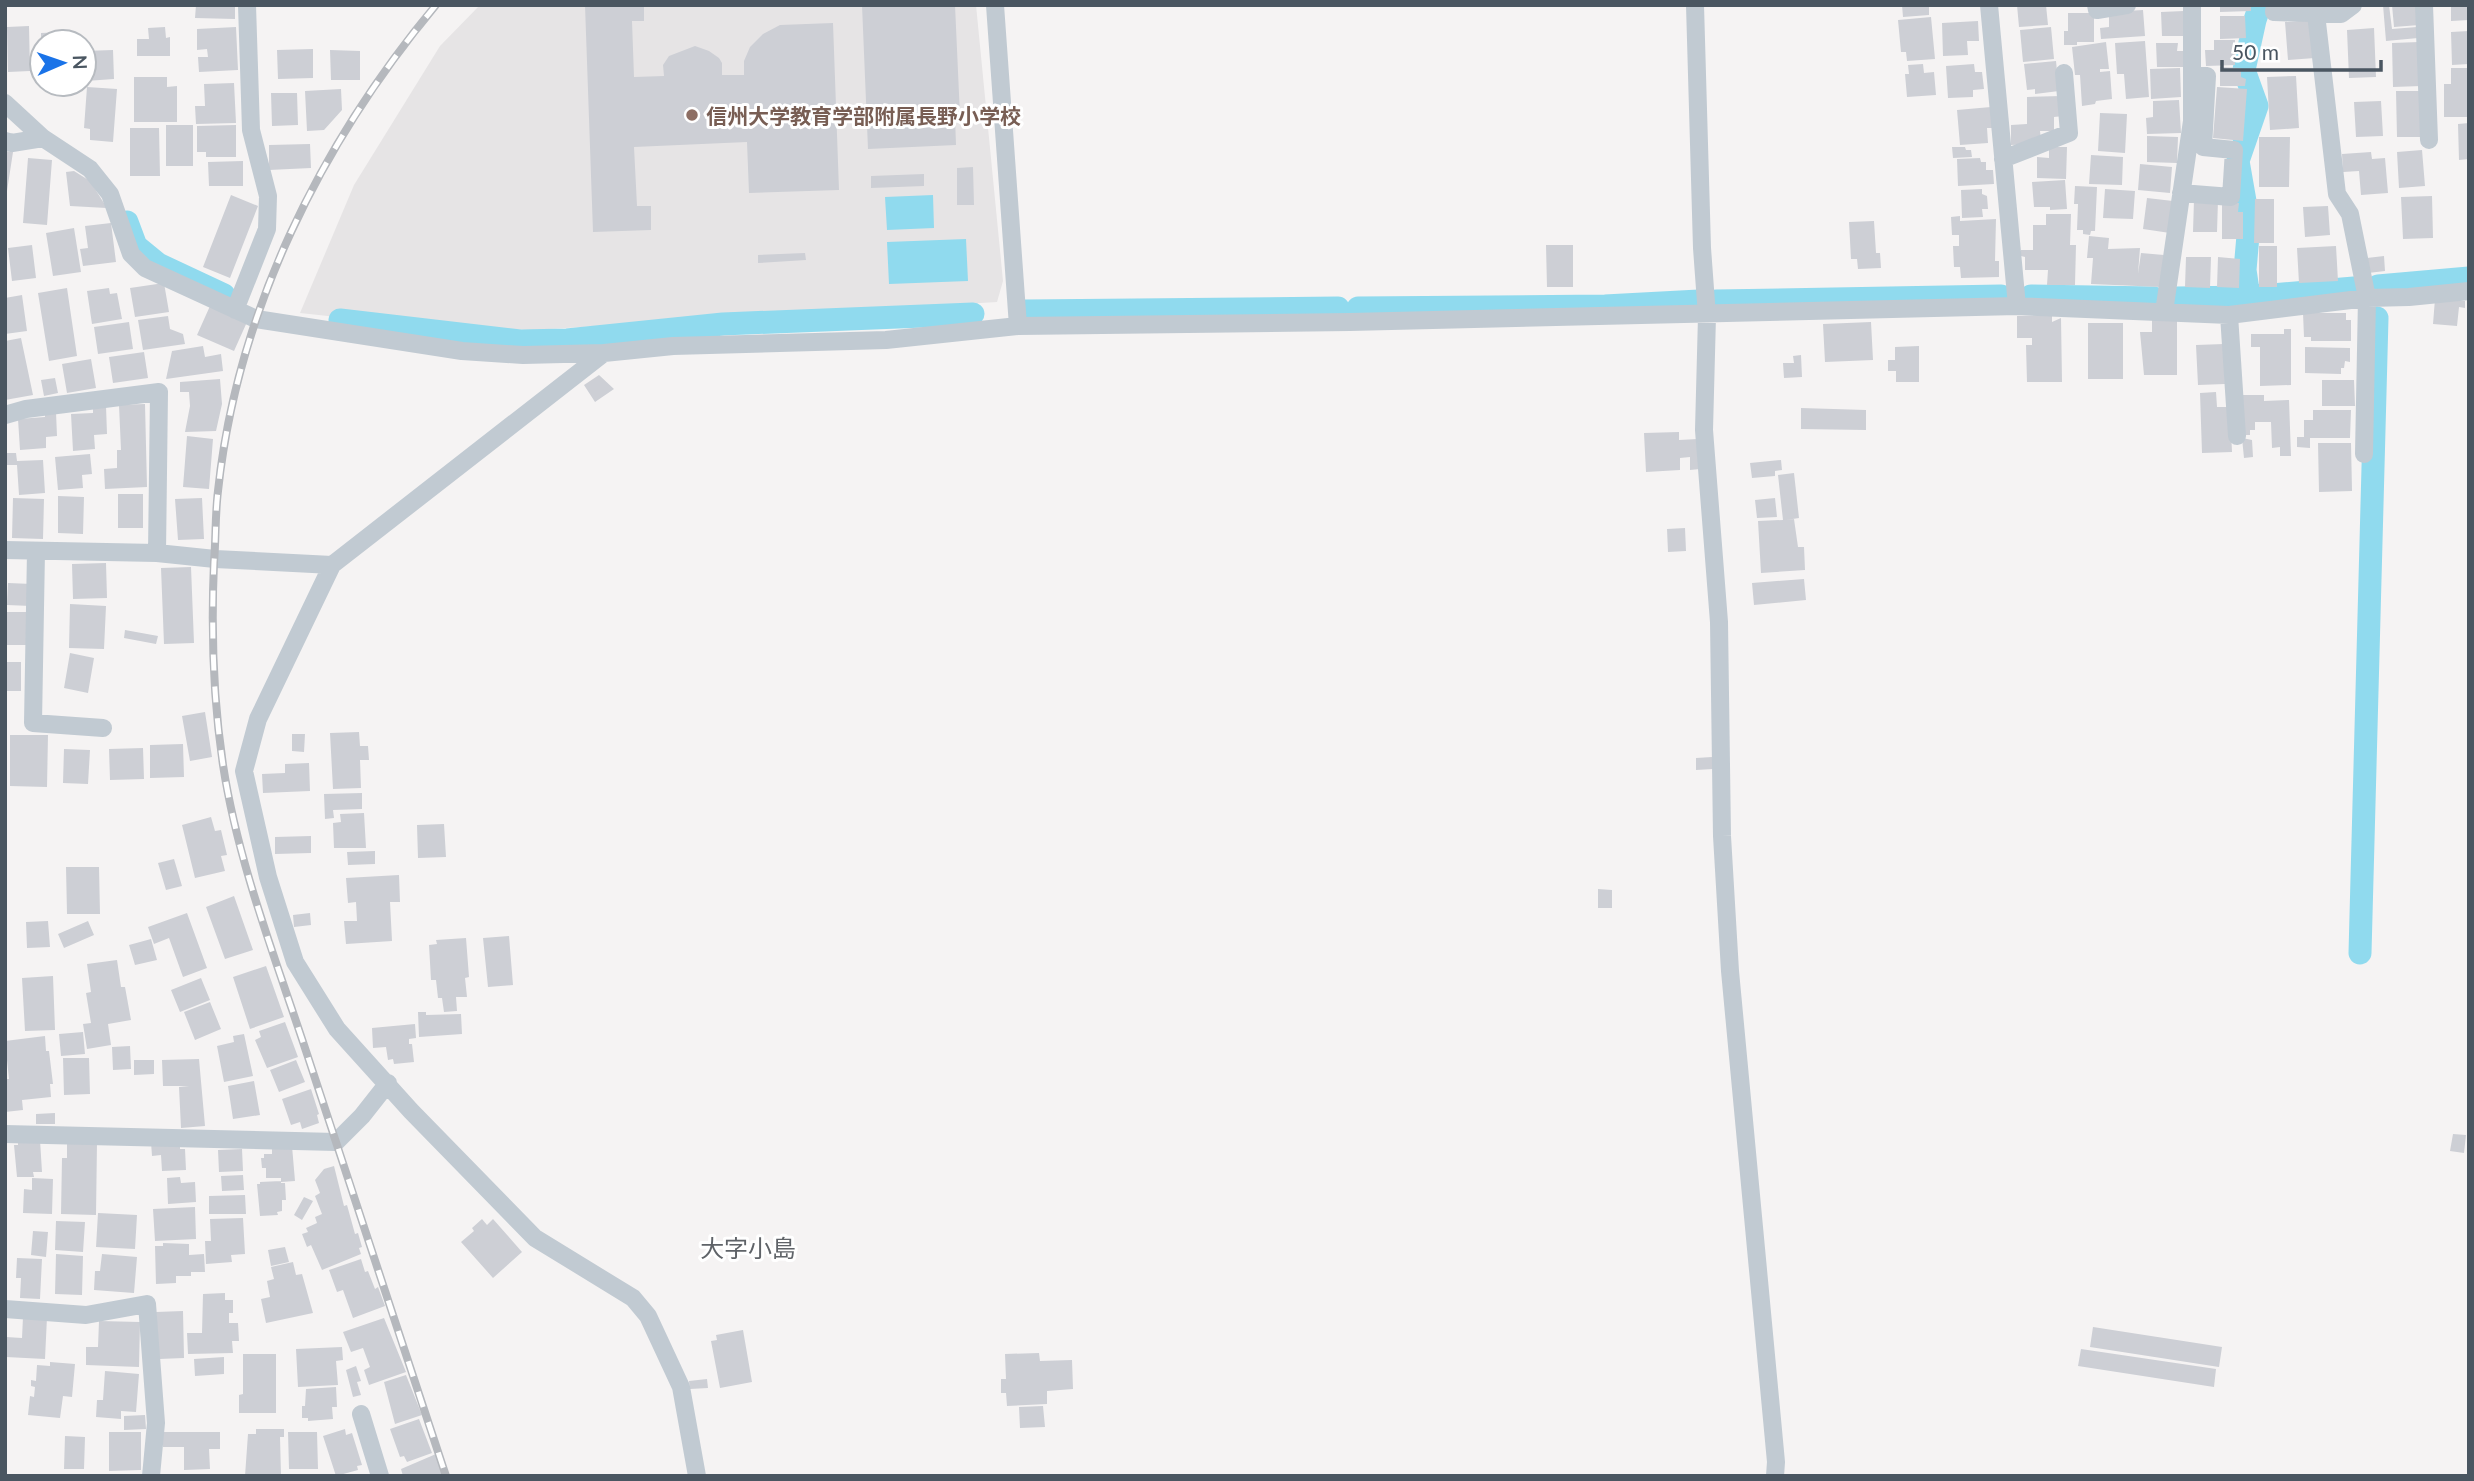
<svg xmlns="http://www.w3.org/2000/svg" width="2474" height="1481" viewBox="0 0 2474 1481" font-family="Lato,'Noto Sans JP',sans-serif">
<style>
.education{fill:#e6e4e5}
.water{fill:#90daee}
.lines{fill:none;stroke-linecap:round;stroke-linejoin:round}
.canal{stroke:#90daee;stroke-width:23}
.building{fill:#cdcfd5}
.street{stroke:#c1cad2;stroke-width:18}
.rail-casing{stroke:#b5b8bd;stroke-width:8}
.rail{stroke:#fff;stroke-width:5;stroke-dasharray:16;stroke-linecap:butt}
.education-dot{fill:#8d6e63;stroke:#fff;stroke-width:2.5}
.labels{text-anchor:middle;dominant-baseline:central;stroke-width:6;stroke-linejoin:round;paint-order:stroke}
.education-label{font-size:21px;font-weight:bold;fill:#785e54;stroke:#fff;text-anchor:start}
.quarter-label{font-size:24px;fill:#5f6368;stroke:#fff}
</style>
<rect width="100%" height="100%" fill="#f5f3f3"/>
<path class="education" d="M480,5h496l27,276 -6,21 -465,28 -130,-6 -102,-11 54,-128 86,-139z"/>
<path class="water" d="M933,195l1,33 -47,2 -2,-33z
M966,239l2,42 -79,3 -2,-42z"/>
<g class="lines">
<path class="canal" d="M127,222l9,24 22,18 66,31
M2378,286l91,-8
M2031,296l123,2
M2249,297l-4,-27 4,-46 -11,-63 19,-55 -13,-36 11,-50 5,-15
M2177,298l72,-1 105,-9
M1716,301l285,-5
M1358,308l247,-2 94,-5
M1025,311l313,-3
M340,320l180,21 47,-1 156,-16 250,-10
M2360,953l17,-635"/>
</g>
<path class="building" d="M196,5h39v14l-40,-1z
M585,5h59v16h-12l2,56 30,-1 -1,-11 6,-9 26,-10 14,5 10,7 3,5v12h22v-14l6,-14 13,-13 17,-9 53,-2 6,167 -90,3 -2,-51 -113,5 3,59h14v24l-58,2z
M862,5h93l5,111 -5,1 1,28 -88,4z
M1902,5h27v10l-26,2z
M2017,5h29l2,20 -29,2z
M2220,5h31v6l-31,1z
M2383,5h6l3,24 25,-2 1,11 -32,3z
M2392,5h25l2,20 -25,2z
M2451,5h18v15l-18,1z
M2143,10l2,26 -44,3 -1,-11 9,-1v-15z
M2184,11l1,25h-23l-1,-24z
M2068,13h26v29h-17v3h-13v-14h4z
M2220,16h25l1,22 -26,1z
M1931,17l4,42 -28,2 -1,-9h-5l-3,-32z
M2312,20l3,38 -27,2 -3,-38z
M1978,21l1,20h-12l1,14 -25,1 -1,-33z
M29,26l1,45 -22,1 -1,-45z
M165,27l1,11 4,-1v19h-33v-17h12l-1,-11z
M236,27l2,43 -39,2 -1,-15h10l-1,-8 -10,1v-21z
M2051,27l3,32 -31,3 -3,-32z
M2374,28l2,49 -27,1 -2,-48z
M2469,31v33l-17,1 -1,-33z
M63,32v10h-22v-9z
M2214,40h21v25l-29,1 -1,-16h9z
M2145,41l4,56 -23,2 -2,-25h-7l-2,-31z
M2106,42l3,27h-9v3l10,-1 2,28 -16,2 -1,3 -13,2 -2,-31h-5l-3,-28z
M2419,42l2,44 -28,1 -1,-44z
M2156,43h22l-1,8h9l1,16h-30z
M313,49v29l-35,1 -1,-29z
M113,50l1,29 -28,2 -2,-30z
M330,50l30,1v29h-29z
M2056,61l3,30 -24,3v-5l-8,1 -3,-26z
M1923,64l1,9 10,-1 2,23 -29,2 -2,-23h4l-1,-9z
M1974,64l1,8h7l2,17 -11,1v7l-25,1 -2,-32z
M2220,67l21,1v9l5,2 -1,7h-25z
M2180,68l1,29 -30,2 -1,-30z
M2451,68h18v49h-25v-33h7z
M2296,76l3,52 -29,2 -3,-53z
M134,77h33v10l10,-1v36h-43z
M234,83l2,40 -40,1 -1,-18h10l-1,-22z
M87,87l30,2 -4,53 -23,-2v-11l-6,-1z
M2217,87l30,2 -4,52 -30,-3z
M341,89l1,21 -18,20 -17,1 -2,-40z
M2396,91h24l2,46h-25z
M271,93h26l1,32 -26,1z
M2062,96l1,20 -9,1v14h-14l1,9 -8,4 -22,1v-20l16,-1v-27z
M2179,100l2,33 -34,1 -1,-16 7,-1v-16z
M2381,101l2,35 -27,1 -2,-35z
M1991,107l2,21h-6l1,15 -28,2 -3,-35z
M2100,113l27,1 -2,39 -27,-2z
M2469,123v36l-10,1 -1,-36z
M166,125h27v41h-27z
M236,125v32h-30v-5h-9v-26z
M130,128h29l1,48h-30z
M2147,136l31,1 -1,26 -30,-1z
M2259,137h31l-1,50h-30z
M310,144l1,24 -42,2v-25z
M1952,147h13l1,3h5l1,7 -19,1z
M2049,147h18l-1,32 -29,-1v-21l12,1z
M2422,150l3,36 -26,2 -2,-36z
M5,151l8,1 -6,39h-2z
M2371,152l1,7 13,-1 3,35 -27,2 -2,-24 -16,1 -1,-18z
M2091,155l32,2 -1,28 -33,-1z
M28,158l24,2 -5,65 -24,-2z
M1980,158l1,4h5v8h7l1,14 -36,2 -1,-27z
M243,161v25h-34l-1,-24z
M2140,164l32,3 -2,26 -32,-3z
M973,167l1,38h-17v-37z
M74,171l16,10 17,27 -37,-2 -4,-34z
M924,174v12l-53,2v-12z
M2065,180l2,29 -17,1v-3h-16l-2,-25z
M2075,186l22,1 -2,44h-4l-1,4 -7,-1v-4h-6l1,-26h-4z
M1982,189v5l5,2 1,13h-6l1,8 -21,1 -1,-28z
M2105,189l30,2 -2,28 -30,-1z
M231,195l27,11 -28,72 -27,-11z
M2432,196l1,42 -30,1 -2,-42z
M2147,198l26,3 -3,32 -27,-4z
M2255,199h19v44h-20z
M2194,200h24l-1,32h-24z
M2222,203h17l-1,9h5v27h-21z
M2328,206l2,29 -25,2 -2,-30z
M2046,214h25l-1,31h6l-1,40h-28l1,-15h-23v-13l-4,-1v-6h12v-25h13z
M1960,216v5l36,-2 -1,42h4v16l-38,1 -1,-11h-6l-1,-21h6v-11h-7l-1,-18z
M1874,221l2,32h4l1,15 -23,1 -1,-10h-6l-2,-37z
M111,223l5,39 -33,4 -3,-17 8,-1 -3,-22z
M74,228l7,44 -28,4 -7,-43z
M2089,236l20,2 -1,11 32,-1 -2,26 3,-21 23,2 -3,32 -70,-3 2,-26h-6z
M32,245l4,33 -24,3 -4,-33z
M1546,245h27v42h-26z
M2259,246h18v41h-18z
M2336,246l2,35 -39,2 -2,-35z
M805,253l1,7 -48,3v-8z
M2384,256l1,15 -17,2 -1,-15z
M2186,257h25l-1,31 -25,-1z
M2218,257l22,2 -1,29 -22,-1z
M164,283l5,29 -34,5 -5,-29z
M67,288l10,68 -28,5 -11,-68z
M109,288l1,6 7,-1 5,26 -30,5 -5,-33z
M22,295l5,36 -22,3v-36z
M2435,299l30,2v7l-6,-1 -2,19 -24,-2z
M210,306l37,16 -13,29 -37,-16z
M2303,313h43v7h5v21h-40v-4h-7z
M2052,315v7l9,-4 1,64h-35l-1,-37h6v-7h-15v-22z
M168,316l2,13 13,5 2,10 -42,6 -5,-30z
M2177,317v58h-33l-4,-43h12v-14z
M129,322l4,27 -35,5 -4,-27z
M1871,322l2,38 -48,2 -2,-38z
M2088,323h35v56h-35z
M2284,329h7v56l-31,1v-39h-9v-13h33z
M21,338l12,57 -28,5v-59z
M2224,344l1,40 -27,1 -2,-40z
M203,346l2,11 16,-3 2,17 -57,8 6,-28z
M1919,346v36h-23v-11h-8v-11h7v-13z
M2305,347l45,1v14l-5,-1 -1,7h-3v6l-36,-1z
M144,352l4,26 -35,5 -4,-26z
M1801,355l1,22 -18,1 -1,-15h11l-1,-7z
M91,359l5,29 -29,5 -5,-29z
M599,375l15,14 -19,13 -11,-17z
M55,378l3,15 -14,3 -3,-16z
M220,379l2,25 -6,27 -31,1 5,-26 -1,-14h-9v-10z
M2322,380h32l1,26h-33z
M2216,392l1,15h13l2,45 -30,1 -2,-60z
M2239,395h25v6l25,-1 2,56h-11v-9l-8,1 -1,-26h-16v8h-5v5h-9z
M145,404l2,83 -42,2 -1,-20 13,-1v-18h4l-2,-45z
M106,406l1,28 -13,1 1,14 -22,2 -2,-37 22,-1v-6z
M1801,408l65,2v20l-65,-1z
M2313,410h38l-1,28h-40v10l-13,-1v-10h7v-17h9z
M56,412l1,24 -11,1v11l-26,2 -2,-31 27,-2v-4z
M1679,432v8l19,-1 2,30 -10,1v-13l-10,1v12l-34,2 -2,-39z
M187,436l26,3 -4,50 -26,-2z
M2242,438l10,2 1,17 -9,1z
M2318,443h33l1,48 -33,1z
M5,453h11l1,8 26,-1 2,33 -26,2 -2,-30h-12z
M90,454l2,20 -10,1 1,13 -25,2 -3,-33z
M1781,460l1,10 -7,1v5l-23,2 -2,-15z
M1794,473l5,45 -13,2 8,-1 4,28h6l1,23 -44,3 -3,-52 25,-1 -5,-45z
M118,494h25v34h-25z
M58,496l26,1 -1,37 -25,-1z
M13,498l31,1 -1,40 -31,-1z
M202,498l2,41 -26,1 -3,-41z
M1775,498l2,19 -20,1 -2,-18z
M1685,528l1,23 -18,1 -1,-23z
M106,563l1,35 -34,1 -1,-35z
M191,567l3,76 -30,1 -3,-76z
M1804,579l2,21 -52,5 -2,-22z
M8,583l24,1 -1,22 -24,-1z
M70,604l36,2 -2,43 -35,-1z
M5,612h24v33h-24z
M125,630l33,6 -2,8 -32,-6z
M70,653l24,5 -6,35 -24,-5z
M5,662h16v29h-16z
M205,712l7,45 -22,4 -8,-45z
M359,732l1,14h8l1,14h-9l1,28 -28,1 -3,-56z
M292,734h13l-1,18 -12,-1z
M10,735h38l-1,52 -37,-1z
M183,744l1,33 -34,1v-33z
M143,748l1,31 -34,1 -1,-31z
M64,749l26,1 -2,34 -25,-1z
M1712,757l1,12 -17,1v-12z
M309,763l1,28 -47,2 -1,-19 23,-1v-9z
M362,793v16l-29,1 1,8 -9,1 -1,-25z
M364,813l2,35h-32l-1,-25 8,-1 -1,-8z
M211,817l4,14 6,-1 6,25 -6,1 4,15 -30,7 -13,-53z
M444,824l2,33 -28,1 -1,-33z
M311,836v17l-36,1v-17z
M375,851v13l-27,1 -1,-13z
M174,859l8,27 -16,4 -8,-27z
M66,867h33l1,47h-33z
M399,875l1,27h-10l2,39 -46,3 -2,-23h13l-1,-19 -8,1 -2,-25z
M1598,889l14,1v18h-14z
M234,896l19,54 -28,9 -19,-52z
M187,913l20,55 -24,9 -14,-39 -15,6 -6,-17z
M310,913l1,12 -17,2 -1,-12z
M48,921l2,26 -23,1 -1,-26z
M88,921l6,14 -30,13 -6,-14z
M509,936l4,49 -25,2 -5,-49z
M466,938l3,39 -4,1 2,19h-11l1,14 -13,1 -2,-14h-4l-2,-18h-5l-2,-35 8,-1 -1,-4z
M151,939l6,21 -22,5 -6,-20z
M117,960l4,27h4l6,33 -23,4 3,21 -24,4 -4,-25 8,-1 -5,-30 5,-1 -4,-28z
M266,966l18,51 -34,12 -17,-52z
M53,976l2,54 -30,1 -3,-53z
M201,978l9,22 -30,12 -9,-22z
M210,1002l11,27 -26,11 -11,-28z
M418,1012h8v3l35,-1 1,20 -43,3z
M285,1022l13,35 -31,11 -12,-28 6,-3 -2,-6z
M415,1024l1,14 -7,1v5h3l2,18 -20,2 -1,-5 -5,1 -2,-13 -13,1 -1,-20z
M83,1032l2,22 -24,2 -2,-22z
M244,1034l9,42 -29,6 -7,-36 17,-4 -1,-6z
M45,1036l1,15h3l4,33h-3l1,13 -29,3 1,10 -18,2v-33h4l-4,-38z
M130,1046l1,23 -18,1 -1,-23z
M63,1058h26l1,36 -26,1z
M199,1059l6,67 -24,2 -2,-41 10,-1h-26l-1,-26z
M134,1060h20v14l-20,1z
M296,1060l9,22 -26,10 -9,-22z
M254,1081l6,34 -27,4 -5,-33z
M311,1089l8,25 -2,1 2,8 -17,6 -2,-7 -9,3 -9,-26z
M55,1113v11h-19v-10z
M2453,1134l13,1 -2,18 -14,-2z
M18,1140h22l2,32h-9l1,5h-17l-3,-32h4z
M67,1142h30l-1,73 -35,-1 1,-56h5z
M151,1142l29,3v4h5l1,21 -24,1 -1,-16 -9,1z
M272,1146h20l3,35 -14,1v-4h-15v-10h-4l-1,-10h3v-4h8z
M242,1149l1,22 -24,1 -1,-22z
M334,1166l10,40 3,-1 8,29 3,-1 4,14 -3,1 2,6 -39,16 -11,-25 -4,2 -5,-13 6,-2 -2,-4 11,-5 -2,-6 7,-3 -7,-18 5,-3 -5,-13 9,-11z
M243,1175l1,15 -22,1 -1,-15z
M180,1177l1,6 14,-1 1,20 -28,2 -1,-26z
M32,1178l21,1 -1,35 -29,-1 1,-24 8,1z
M281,1181v2h4l1,17h-4v11l-5,1 1,3 -18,1 -3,-32h3v-2z
M245,1195l1,19h-37v-18z
M304,1197l9,4 -11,19 -8,-5z
M195,1207l1,32 -41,2 -2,-32z
M98,1213l39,2 -2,34 -39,-2z
M243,1218l2,36 -14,1 1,7 -26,2 -1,-23h6l-1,-22z
M482,1219l5,6 6,-6 29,33 -29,26 -32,-36 13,-11 -2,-3z
M56,1221l29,1 -2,30 -28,-2z
M33,1231l15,1 -2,25 -15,-2z
M163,1243l26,1v11l15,-1 1,18h-14v4h-15v7l-20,1 -1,-38h8z
M285,1247l4,15 -18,4 -3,-16z
M56,1254l27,2 -1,39 -27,-1z
M102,1254l35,3 -3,36 -40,-3 1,-19h5z
M17,1258l25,1 -2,40 -20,-1 1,-20h-5z
M361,1259l4,13 3,-1 7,18 3,-2 7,19 -32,12 -10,-28 -6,2 -8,-22z
M293,1262l3,13 6,-1 11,39 -47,10 -5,-24 9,-2 -3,-16 7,-2 -3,-12z
M225,1293v7h8v13h-4v10h9l1,18h-7l1,12 -45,1 -1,-21h15l1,-39z
M183,1311l1,47 -25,1 -3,-47z
M23,1317h24l-2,42 -39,-2v-20l16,1z
M384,1318l22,54 -37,13 -5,-15 6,-3 -7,-19 -12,4 -8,-20z
M99,1321l41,1 -1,45 -53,-2v-18h12z
M2093,1327l129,20 -3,20 -129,-20z
M743,1330l9,52 -32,6 -9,-47 6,-1 -1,-5z
M342,1347l1,13 -7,1 2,24 -40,2 -2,-38z
M2081,1349l135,20 -2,18 -136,-21z
M1039,1353l1,8 32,-1 1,29 -26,2v13l-40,2 -1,-13h-5v-14h5l-1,-25z
M243,1354h33v59h-37v-18l4,-1z
M224,1357v17l-29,2 -1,-17z
M50,1362l25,2 -3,33 -9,-1 -3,22 -32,-3 2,-19 4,1 1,-10 -4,-1v-6l5,1 1,-16 13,1z
M356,1366l5,15 -4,1 4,13 -8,2 -7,-27z
M105,1371l34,3 -3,38 -15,-1v8l-25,-2 1,-17h6z
M406,1375l16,40 -27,9 -11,-42z
M707,1379l1,9 -18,1 -1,-8z
M336,1387l1,20h-5l1,12 -25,2v-3h-6v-12h3l1,-17z
M1043,1406l2,21 -25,1 -1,-21z
M145,1415l1,14 -22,1v-14z
M419,1419l13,34 -25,9 -3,-6 -4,1 -10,-28z
M256,1429h28v8h-4l1,39h-36l3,-42h8z
M345,1429l1,6 6,-2 10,32 -5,1 1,4 -22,6 -13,-40z
M109,1432h32v38l-32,1z
M163,1432h57v17h-11l1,20 -26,1v-23h-21z
M288,1432h29l1,37h-29z
M65,1436l20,1 -1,32h-20z
M436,1454l8,22h-41l-2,-7z"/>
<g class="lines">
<path class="street" d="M995,5l23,321
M1695,5l7,243 5,68 -3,114 15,192 3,214 8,135 46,491 -1,14
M1989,5l28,301
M2096,5l1,5 30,-5
M2275,5l-1,7 67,2 12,-9
M2424,5l5,135
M2316,14l21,180 13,20 17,84 -3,156
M5,103l38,35 47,31 20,25 21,60 14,14 111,51 206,32 61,4 81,-2
M5,141l7,2 31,-5
M2003,159l66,-26 -5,-60
M2181,193l50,4 3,-47 -31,-3 4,-71 -15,-1
M235,310l32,-81 1,-33 -17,-66 -4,-125
M2164,312l28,-191v-116
M2229,315l8,121
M5,415l21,-6 133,-17 -2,161 -152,-3
M36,551l-3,172 70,5
M157,553l58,6 117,6
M5,1134l331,8 26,-26 26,-33
M5,1309l81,6 61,-11 9,119 -5,53
M361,1414l19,62
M697,1476l-16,-89 -33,-71 -15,-18 -98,-60 -124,-127 -74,-82 -42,-67 -27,-85 -24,-106 14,-52 74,-154 272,-212 69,-7 213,-6 132,-14 332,-4 667,-16 212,9 138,-17 42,-1 60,-6"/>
<defs>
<path id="rail" d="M436,5c-115,138 -199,306 -218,486 -3,24 -2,48 -4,71 -3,68 -1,136 9,203 15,98 52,192 83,286 47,142 93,283 140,425"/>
</defs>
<use href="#rail" class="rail-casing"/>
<use href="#rail" class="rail"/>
</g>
<circle class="education-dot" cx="692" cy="115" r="7"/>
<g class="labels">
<g class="education-label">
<text x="706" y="115">信州大学教育学部附属長野小学校</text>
</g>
<g class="quarter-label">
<text x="748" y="1247">大字小島</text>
</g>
</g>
<rect width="2474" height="1481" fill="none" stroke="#4a5661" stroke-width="14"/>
<g transform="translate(63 63) rotate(88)"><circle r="33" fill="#ffffff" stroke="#b7bbc0" stroke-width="2"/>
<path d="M0-5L12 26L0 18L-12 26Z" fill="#1a73e8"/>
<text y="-10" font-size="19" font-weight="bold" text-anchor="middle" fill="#4a5661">N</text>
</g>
<path d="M2222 60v10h159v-10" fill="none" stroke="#4a5661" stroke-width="3.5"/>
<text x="2232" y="60" font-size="21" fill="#4a5661" stroke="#ffffff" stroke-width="5" paint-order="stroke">50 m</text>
</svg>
